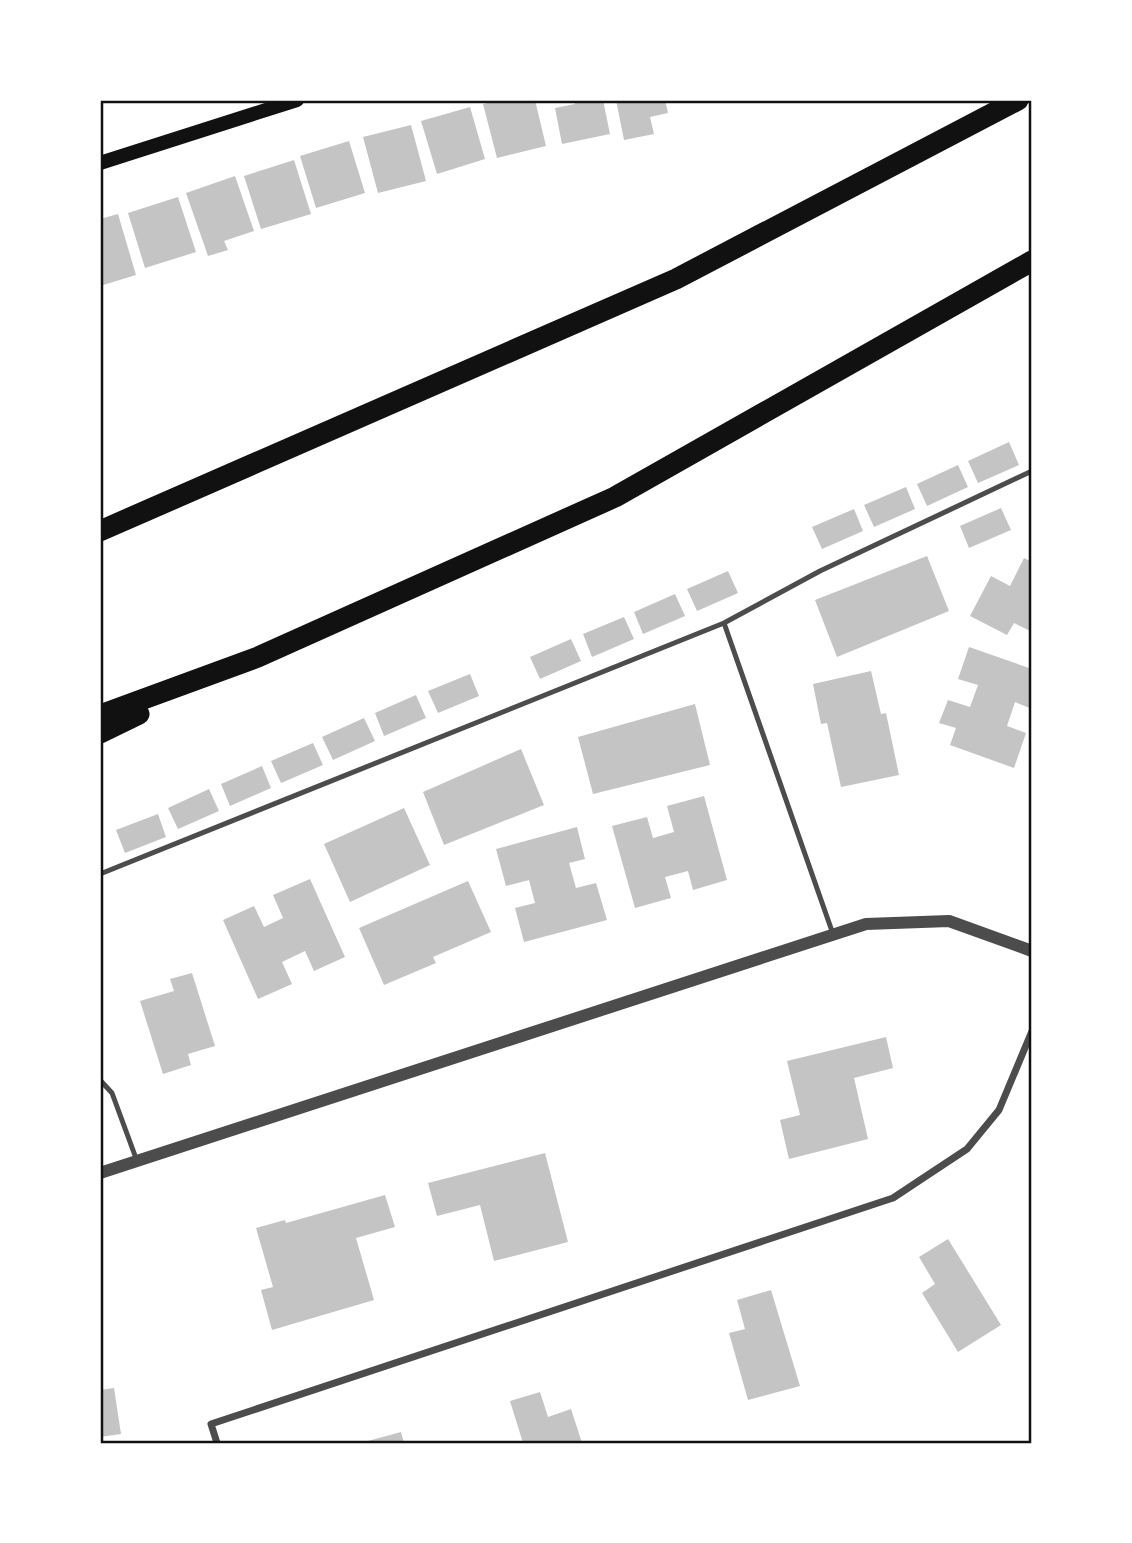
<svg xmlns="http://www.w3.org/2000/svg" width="1132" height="1543" viewBox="0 0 1132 1543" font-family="Lato,sans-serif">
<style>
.building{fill:#c4c4c4}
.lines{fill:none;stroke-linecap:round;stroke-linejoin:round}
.service{stroke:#4c4c4c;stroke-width:5}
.minor{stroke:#4c4c4c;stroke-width:7}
.tertiary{stroke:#4c4c4c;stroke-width:12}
.secondary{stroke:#111;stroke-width:14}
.motorway{stroke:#111;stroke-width:21}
.neatline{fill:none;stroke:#111;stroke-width:2.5}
</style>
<rect width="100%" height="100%" fill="#fff"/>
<path class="building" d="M500,100h35l11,46 -49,12 -14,-54z
M574,100h29l7,34 -48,10 -7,-36 20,-4z
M616,100h49l3,13 -18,4 4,17 -30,6z
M470,107l15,52 -48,15 -16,-53z
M411,125l15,56 -48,12 -15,-56z
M349,141l16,52 -49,15 -16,-52z
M294,160l17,54 -50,15 -17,-53z
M235,176l19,55 -30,10 4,9 -20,6 -22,-63z
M178,197l18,55 -51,16 -17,-55z
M118,214l18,61 -36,11v-67z
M1009,442l10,23 -41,18 -10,-22z
M958,465l10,22 -41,19 -10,-22z
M906,487l9,22 -41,18 -10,-22z
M1001,508l10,22 -42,18 -9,-22z
M854,509l9,22 -41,18 -10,-22z
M927,556l22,55 -112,46 -22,-57z
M1024,558l8,4v70l-18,-9 -7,12 -37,-19 21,-40 19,10z
M728,571l10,22 -41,18 -10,-22z
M675,594l10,22 -42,18 -9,-22z
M624,617l10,22 -42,18 -9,-23z
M571,639l10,22 -41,18 -10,-22z
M969,647l63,22v40l-17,-7 -8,24 19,7 -12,35 -64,-23 6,-17 -17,-5 9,-23 22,7 8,-22 -20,-6z
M871,671l10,43 5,-1 13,62 -58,12 -14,-64 -6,1 -8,-40z
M470,674l9,22 -41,17 -10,-22z
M416,695l10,23 -42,18 -9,-23z
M695,704l15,61 -117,29 -15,-57z
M364,718l11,23 -42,19 -11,-23z
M313,743l10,22 -42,18 -10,-22z
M521,749l23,56 -100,40 -21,-53z
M262,766l9,22 -41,18 -9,-22z
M209,789l10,22 -41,18 -10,-21z
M704,796l23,84 -34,10 -5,-19 -23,6 6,21 -36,10 -23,-82 35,-9 6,21 21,-6 -7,-26z
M404,808l26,57 -80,37 -26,-58z
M158,814l8,23 -41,16 -9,-23z
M577,827l8,32 -16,4 7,25 20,-5 11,37 -83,22 -9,-34 20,-5 -6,-23 -23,6 -10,-37z
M310,879l35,78 -31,14 -9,-20 -23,11 10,22 -34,15 -35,-79 31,-14 10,21 19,-9 -10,-23z
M468,881l23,51 -58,25 3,6 -52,22 -25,-57z
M192,973l23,73 -27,8 3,11 -28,9 -23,-73 34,-10 -4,-12z
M886,1037l7,31 -39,10 14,61 -79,20 -9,-39 20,-5 -13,-54z
M545,1153l23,89 -74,19 -14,-56 -43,11 -9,-33z
M385,1195l10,32 -39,11 18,62 -102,30 -11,-40 12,-3 -17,-59 29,-8 1,3z
M948,1239l53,86 -43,27 -36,-59 13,-9 -16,-27z
M771,1290l29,96 -52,14 -19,-67 16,-4 -8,-29z
M114,1388l7,46 -21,3v-47z
M540,1392l8,25 23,-8 11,34h-59l-13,-42z
M401,1432l3,11h-36v-2z"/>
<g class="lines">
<path class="service" d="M724,623l109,311
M100,874l624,-251 96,-52 212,-100
M100,1080l12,13 25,68"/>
<path class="minor" d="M217,1443l-6,-19 682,-226 74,-49 32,-39 33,-79"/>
<path class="tertiary" d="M100,1173l766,-249 83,-3 83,30"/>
<path class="secondary" d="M100,163l197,-63"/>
<path class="motorway" d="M100,531l576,-252 342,-179
M100,715l158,-58 357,-160 417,-236
M100,733l39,-19"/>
</g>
<rect width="1132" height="1543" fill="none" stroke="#ffffff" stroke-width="203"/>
<rect x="102" y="102" width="928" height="1340" class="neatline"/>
</svg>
